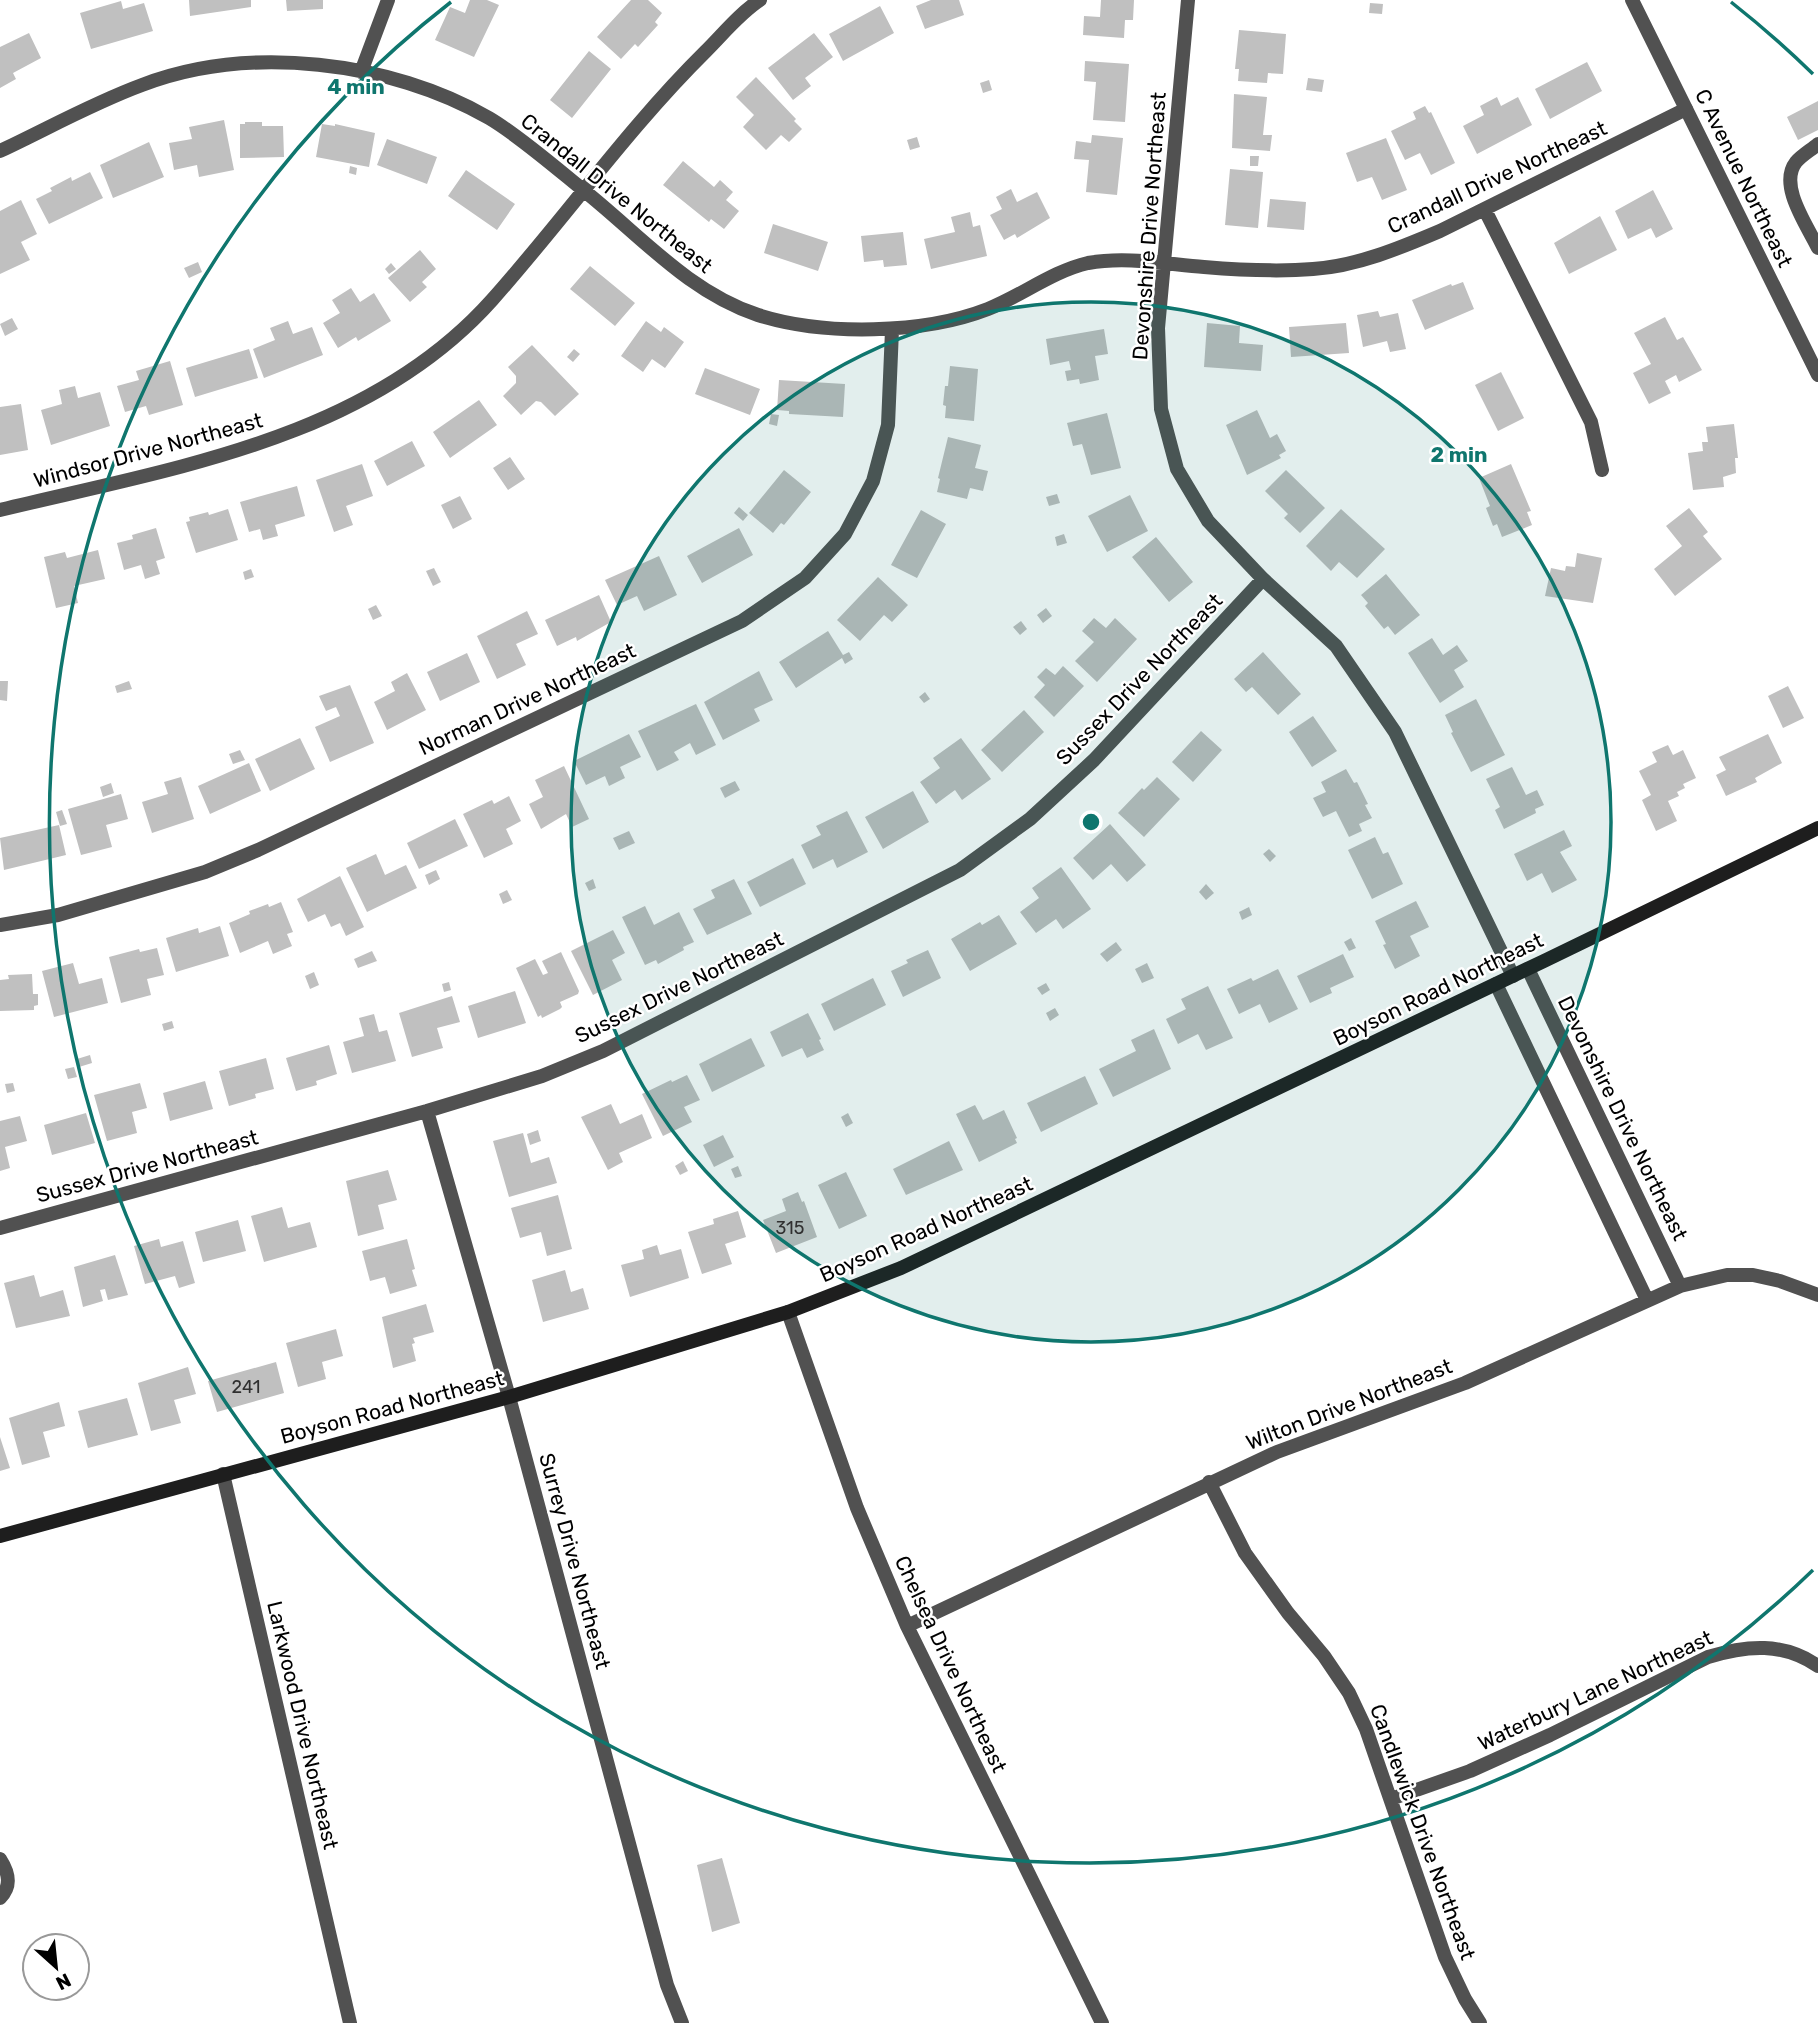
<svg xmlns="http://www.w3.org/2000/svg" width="1818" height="2023" viewBox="0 0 1818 2023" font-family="Rubik,sans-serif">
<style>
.building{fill:#c0c0c0}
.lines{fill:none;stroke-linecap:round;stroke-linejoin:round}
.minor{stroke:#515151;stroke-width:14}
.tertiary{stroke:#515151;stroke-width:14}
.secondary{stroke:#1e1e1e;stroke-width:14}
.ring{fill:none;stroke:#0f766e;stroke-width:3.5}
.labels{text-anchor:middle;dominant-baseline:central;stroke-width:5;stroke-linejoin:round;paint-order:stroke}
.number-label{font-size:18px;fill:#303030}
.street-label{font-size:21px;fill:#000;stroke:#fff}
.centre{fill:#0f766e;stroke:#fff;stroke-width:3.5}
.ring-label{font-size:21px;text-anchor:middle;font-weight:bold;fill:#0f766e;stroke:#fff;stroke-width:5;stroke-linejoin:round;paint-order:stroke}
</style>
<rect width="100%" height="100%" fill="#fff"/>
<path class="building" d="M189,0h62v7l-61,9z
M286,0h37v9l-36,2z
M470,0h17l12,5 -25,52 -39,-17 15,-33 15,6z
M631,0h17l14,13 -7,9 3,3 -20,22 -3,-3 -14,15 -24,-22z
M931,0h28l5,15 -39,14 -9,-23z
M1101,0h33l-1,20h-8l-1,18 -41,-3 1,-19 16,1z
M121,1l2,8 21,-6 9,28 -62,18 -11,-36z
M1370,3l13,1 -1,10 -13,-1z
M880,6l14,27 -51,28 -14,-27z
M1239,30l47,4 -3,40 -15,-1 -1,10 -29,-2 1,-12h-4z
M29,33l12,25 -28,15 3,6 -16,9v-41z
M814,33l19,24 -28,21 6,8 -18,14 -25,-32z
M589,51l22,18 -39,49 -22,-18z
M1085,61l44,3 -4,58 -32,-2 3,-38 -12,-1z
M1587,62l15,29 -52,28 -15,-30z
M756,77l40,42 -2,2 8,8 -13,13 -8,-7 -15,15 -23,-23 11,-12 -18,-18z
M1308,78l16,2 -2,12 -16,-2z
M989,80l3,10 -9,3 -3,-10z
M1234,94l33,3 -4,38h9l-2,16 -38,-3z
M1497,97l4,9 17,-9 14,28 -55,29 -14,-28 21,-11 -4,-9z
M1818,101v29l-20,10 -11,-23z
M1425,106l4,7 2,-1 24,51 -24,12 -11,-22 -15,7 -14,-29 25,-12 -3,-7z
M224,120l10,50 -35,7 -2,-12 -23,5 -5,-27 23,-4 -3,-12z
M245,122h17v4h21l1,31 -44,1v-34h5z
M322,124l13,2v-2l40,9 -6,34 -53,-10z
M1092,135l31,3 -6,57 -31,-3 3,-32 -15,-1 2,-18 15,2z
M917,137l3,10 -10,3 -3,-10z
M1386,138l21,52 -25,10 -10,-23 -15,5 -11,-29z
M387,139l50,18 -10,27 -50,-19z
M149,142l15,35 -51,21 -13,-33z
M1250,156h9l-1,10h-8z
M683,161l31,26 6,-7 13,12 -7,8 13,11 -15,18 -13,-10 -2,3 -46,-37z
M350,166l7,2 -1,7 -7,-2z
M1230,169l33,3 -5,56 -33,-3z
M466,170l49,34 -18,26 -49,-34z
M90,172l13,26 -54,26 -13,-25 16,-8 -2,-3 21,-11 1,4z
M1011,189l6,13 20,-10 13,26 -33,20 -2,-4 -11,6 -14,-25 12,-6 -6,-12z
M1653,190l20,39 -17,9 -5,-10 -23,11 -13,-28z
M1270,199l36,3 -2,28 -37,-3z
M21,200l16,34 -16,8 9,18 -30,14v-63z
M970,212l3,15 7,-2 7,31 -56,13 -7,-30 31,-7 -4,-15z
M1600,216l17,34 -48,24 -15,-31z
M773,224l55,18 -10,29 -54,-18z
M903,232l4,33 -23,2 -1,-7 -19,2 -3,-26z
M420,250l16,19 -14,13 5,5 -17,15 -22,-24z
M198,262l4,10 -13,6 -5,-10z
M391,263l5,6 -7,5 -4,-5z
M590,266l45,37 -20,23 -45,-37z
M1463,282l11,27 -49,21 -13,-30 39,-16 1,2z
M351,288l9,14 14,-9 17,28 -33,20 -2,-4 -18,11 -15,-25 17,-10 -8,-13z
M1378,311l2,6 18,-4 8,36 -16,3 -3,-11 -24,6 -6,-32z
M1665,317l12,23 6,-3 19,33 -23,12 -3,-7 -11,6 6,12 -22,11 -16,-31 18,-9 -17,-31z
M12,318l6,11 -13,7 -5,-12z
M288,321l5,13 19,-7 11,28 -59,23 -11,-29 22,-9 -5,-12z
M646,321l15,11 3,-5 20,15 -19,26 -13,-9 -9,13 -22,-16z
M1207,323l33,3 -1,17 24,2 -2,26 -57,-4z
M1346,323l3,30 -58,4 -2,-30z
M1104,329l4,25 -13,2 4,24 -19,4 -1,-5 -12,2 -2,-10 6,-1 -2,-9 -19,4 -4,-26z
M532,345l47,49 -24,22 -14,-14 -5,-1 -15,14 -18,-19 13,-13v-7l-8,-9z
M249,349l9,29 -63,19 -9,-29z
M574,349l6,5 -7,8 -6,-5z
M170,361l13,44 -34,10 -3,-9 -21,6 -8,-26 22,-6 -3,-9z
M950,366l28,3 -4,52 -29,-3 1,-12 -3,-1 2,-19h3z
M705,368l55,21 -10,26 -55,-21z
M1501,372l23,46 -26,13 -23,-46z
M779,380l66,4 -2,33 -54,-3v-3l-12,-1z
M75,386l3,12 22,-6 10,34 -59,19 -10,-35 21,-6 -3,-14z
M479,400l18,25 -47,33 -17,-26z
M21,404l7,46 -28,5v-48z
M1257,410l13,28 7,-4 9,17 -7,4 2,3 -34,17 -21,-50z
M1107,413l14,55 -30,7 -9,-31 -9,2 -6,-23z
M771,414l8,1 -2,11 -8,-2z
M1734,424l4,34h-3l1,15 -13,4 1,10 -31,3 -5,-37 15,-2 -1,-9h6l-2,-15z
M948,437l33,8 -6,23 13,3 -5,20 -13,-3 -3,11 -30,-7 3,-13 -2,-1z
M412,441l13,25 -38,20 -13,-25z
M510,457l15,22 -17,11 -15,-22z
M362,464l11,32 -27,10 7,19 -19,7 -18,-52z
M1511,464l20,47 -4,1 5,13 -30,12 -5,-13 -4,2 -7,-18 4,-2 -11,-28z
M784,470l27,22 -27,33 -3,-2 -8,10 -24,-20z
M1286,470l39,38 -25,25 -16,-15 4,-4 -23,-23z
M297,486l8,30 -30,9 3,11 -15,4 -3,-11 -11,3 -9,-30z
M1057,494l3,9 -11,3 -3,-9z
M1130,495l18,36 -41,21 -19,-36z
M460,496l12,23 -19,10 -12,-24z
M739,507l9,8 -5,6 -9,-8z
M1689,508l19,24 -5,4 19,23 -47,37 -21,-27 28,-23 -16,-20z
M228,509l10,31 -42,13 -10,-31 4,-1 -1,-4 19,-5 1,3z
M1341,509l44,40 -28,29 -18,-16 -8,9 -25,-25z
M921,510l25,14 -29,54 -26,-13z
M156,528l9,30 -9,3 4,13 -15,5 -4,-14 -17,5 -7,-27 16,-4 -1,-4z
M739,528l14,27 -51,28 -15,-27z
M1064,534l3,9 -10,3 -2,-9z
M1156,537l37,45 -24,20 -37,-45z
M98,550l7,29 -31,7 4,17 -22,5 -12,-51 21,-5 2,6z
M1577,553l25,5 -9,45 -48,-7 6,-28 14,3 1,-5 9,1z
M659,556l18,39 -33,16 -7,-15 -20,9 -12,-25z
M434,568l7,14 -8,4 -7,-15z
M251,569l3,8 -9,3 -2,-8z
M1386,574l34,41 -25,20 -7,-9 -4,3 -19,-23 3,-3 -7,-8z
M878,577l30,28 -16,17 -8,-7 -24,26 -23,-21z
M599,595l12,27 -34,19 -1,-4 -19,9 -12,-26z
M376,605l6,11 -9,4 -5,-11z
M1046,608l6,8 -9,7 -6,-8z
M527,611l11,23 -22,10 10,21 -29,14 -20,-43z
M1094,618l12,10 9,-10 22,21 -40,43 -22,-21 19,-19 -12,-11z
M1021,621l6,8 -7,6 -7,-8z
M828,631l15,24 6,-3 4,7 -8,5 -3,-6 -46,30 -17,-26z
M1432,638l11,17 14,-10 11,16 -14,9 10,17 -24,16 -32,-50z
M1263,652l38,42 -23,21 -26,-28 -6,5 -12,-13z
M467,653l13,29 -40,19 -13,-29z
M1063,666l21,20 -30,31 -20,-20 11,-12 -8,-8 9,-9 9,7z
M759,671l14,29 -19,9 6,12 -37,19 -19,-38z
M407,673l19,37 -39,20 -13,-28 21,-11 -4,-9z
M0,681h8l-1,20 -7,-1z
M129,681l3,8 -15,4 -2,-7z
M350,685l24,58 -44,19 -15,-35 25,-11 -4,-9 -10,4 -7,-15z
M1788,686l16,32 -21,10 -15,-32z
M925,692l5,7 -6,4 -5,-6z
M1476,699l29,56 -34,17 -20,-39 2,-1 -8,-17z
M696,704l20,41 -20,10 -6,-12 -16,9 5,8 -22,11 -19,-40z
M1024,710l20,22 -42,40 -21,-22z
M1313,716l24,35 -25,16 -23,-35z
M1201,731l21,19 -29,32 -21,-20z
M629,734l12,23 -21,10 5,11 -16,8 -4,-10 -19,9 -12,-24z
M1768,734l14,29 -27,15 2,4 -31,14 -10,-21 10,-5 -7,-13z
M300,738l15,31 -45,22 -15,-32z
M961,738l30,41 -29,21 -7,-10 -19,14 -16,-22 20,-14 -7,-10z
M1668,745l5,10 10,-5 13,28 -13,6 2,4 -8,4 2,4 -11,5 9,20 -21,10 -14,-31 9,-5 -12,-24 18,-9 -5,-10z
M240,750l5,10 -12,4 -4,-10z
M249,763l12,28 -51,23 -12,-28z
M564,766l25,53 -17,8 -6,-13 -25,15 -12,-25 14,-7 -8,-17z
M1512,767l14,28 11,-5 7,15 -9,4 1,4 -32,16 -9,-19 5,-3 -14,-28z
M1346,769l8,14 3,-1 11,22 -3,1 7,13 -13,6 3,7 -13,6 -13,-26 -13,6 -10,-19 13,-6 -5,-10z
M181,777l13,42 -42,14 -10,-31 26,-8 -4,-12z
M1157,777l23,22 -36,38 -26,-24 24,-25 2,2z
M735,781l5,9 -15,8 -5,-10z
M111,783l3,10 -11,4 -3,-10z
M913,791l16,31 -46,27 -18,-32z
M121,794l7,25 -22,6 6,22 -31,8 -13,-46z
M509,796l12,25 -15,8 7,15 -29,14 -21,-44 29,-14 2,4z
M62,810l5,14 -7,2 -4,-14z
M847,811l21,41 -31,16 -4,-9 -20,10 -12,-24 20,-10 -5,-9z
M455,819l13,27 -49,23 -12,-26z
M1110,824l36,41 -19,17 -16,-18 -18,16 -20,-22z
M59,825l7,30 -62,15 -4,-32z
M1564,830l8,16 -12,6 17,28 -25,13 -10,-20 -15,8 -13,-27z
M629,831l6,12 -16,7 -6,-12z
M1375,837l8,17 5,-2 15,32 -31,15 -24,-49z
M1269,849l7,7 -6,6 -7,-8z
M376,854l9,21 21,-10 11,23 -50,24 -21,-44z
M793,858l13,26 -46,23 -13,-25z
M1061,867l30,42 -28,20 -7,-10 -20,14 -16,-21 19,-14 -7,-10z
M436,870l4,9 -11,6 -4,-10z
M340,876l24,51 -18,9 -6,-13 -9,4 -6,-13 -17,8 -11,-23z
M593,879l3,9 -7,3 -4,-8z
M734,879l18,35 -45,21 -14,-26 22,-11 -4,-8z
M1206,884l8,9 -8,7 -7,-8z
M507,890l5,10 -9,4 -4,-10z
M1416,901l13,26 -19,9 10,20 -25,13 -12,-24 3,-1 -11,-23z
M281,902l12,30 -6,2 5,12 -19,8 -5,-13 -28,12 -11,-30 21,-9 -1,-3 19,-7 1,3z
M645,906l9,19 25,-13 15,30 -11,5 1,3 -26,14 -2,-4 -11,5 -23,-48z
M1249,907l3,8 -10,5 -3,-8z
M999,915l18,29 -47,27 -19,-32 29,-17 2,3z
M220,926l9,30 -53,16 -10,-34 32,-10 1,5z
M613,930l12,23 -13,7 10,20 -29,15 -22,-44z
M1351,938l5,10 -7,3 -5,-9z
M1116,942l6,8 -15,12 -7,-8z
M157,948l7,27 -17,4 4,16 -30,8 -12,-46 30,-8 1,3z
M928,950l13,28 -38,19 -12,-26 17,-8 -2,-3z
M372,951l5,10 -19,7 -4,-9z
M561,952l18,39 -1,3 -18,8 2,5 -2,2 -18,9 -1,-3 -3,2 -22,-49 19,-9 8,16 5,-2 -6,-12z
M1343,954l11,23 -24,11 2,5 -22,10 -13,-27z
M73,963l6,21 23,-6 6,25 -54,14 -12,-46z
M1147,963l7,15 -12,5 -7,-14z
M1278,969l20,40 -29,14 -9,-19 -21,10 -12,-25 24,-11 2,3z
M314,972l5,13 -9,4 -5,-13z
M32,974l1,20h5v11l-4,1v4l-34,1v-31l9,-1 -1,-4z
M873,978l13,27 -52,26 -13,-27z
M449,982l2,8 -7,2 -2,-8z
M1046,983l4,7 -8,5 -5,-7z
M1208,986l25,52 -27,12 -8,-16 -20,10 -12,-25 20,-10 -5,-10z
M515,991l11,32 -48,15 -10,-32z
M452,996l8,26 -23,6 6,20 -31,9 -13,-44z
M1055,1008l4,7 -9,6 -4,-8z
M808,1013l13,26 -2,1 5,10 -17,8 -5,-10 -20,9 -12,-25z
M374,1014l5,18 8,-2 9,31 -44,12 -9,-31 21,-6 -5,-18z
M172,1021l2,7 -10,3 -2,-7z
M1154,1029l17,40 -58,28 -14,-28 37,-18 -5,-11z
M751,1038l14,28 -53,26 -13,-28z
M329,1045l8,29 -21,7 1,4 -21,6 -10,-33z
M90,1055l2,8 -13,4 -2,-8z
M266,1058l8,31 -19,5 1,4 -27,8 -10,-35z
M74,1067l3,10 -9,2 -3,-10z
M687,1075l13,25 -16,7 8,15 -29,14 -21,-42 29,-14 1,2z
M1085,1076l13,28 -57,28 -14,-29z
M205,1081l8,28 -43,12 -7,-28z
M13,1083l2,8 -8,2 -2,-9z
M140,1083l7,25 -15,4 5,21 -30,8 -13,-46z
M611,1104l9,20 22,-10 10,24 -33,15 4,9 -15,8 -27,-53z
M975,1105l8,15 21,-10 13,28 -2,1 2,4 -38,19 -23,-48z
M86,1113l9,30 -43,12 -8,-30z
M848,1113l5,10 -7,4 -5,-10z
M20,1116l7,25 -22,6 5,21 -10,3v-50z
M538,1130l3,11 -11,4 -3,-11z
M523,1133l8,30 18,-6 8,26 -48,14 -16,-56z
M723,1135l11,22 -20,10 -11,-22z
M949,1141l14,29 -57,25 -13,-26z
M683,1161l5,10 -8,4 -5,-9z
M738,1166l4,10 -7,2 -4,-9z
M388,1170l9,30 -19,5 6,24 -26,7 -12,-55z
M846,1172l21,44 -28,13 -21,-44z
M798,1192l4,10 2,-1 13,36 -41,16 -13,-33 23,-9 -4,-12z
M558,1195l14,54 -25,7 -6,-24 -21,6 -9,-30z
M282,1207l6,21 22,-6 7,25 -53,15 -13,-46z
M738,1211l8,26 -21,7 7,20 -30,10 -14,-42 26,-8 -1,-5z
M238,1220l8,31 -43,11 -8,-30z
M159,1239l2,8 22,-6 12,42 -16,5 -4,-12 -30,8 -11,-38z
M407,1239l8,30 -3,1 5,16 -27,8 -5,-17 -15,4 -8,-30z
M657,1245l3,10 21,-6 8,29 -59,19 -9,-32 23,-6 -2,-9z
M115,1255l13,40 -20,5 -3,-11 -5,1 3,11 -20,6 -9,-40z
M565,1270l6,22 12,-4 6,21 -46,13 -11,-42z
M34,1275l6,22 23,-7 7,26 -54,12 -12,-45z
M426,1304l8,28 -21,6 2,5 -3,1 4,17 -23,7 -11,-51z
M336,1329l7,27 -21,6 4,17 -28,8 -12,-44z
M276,1362l8,31 -67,19 -9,-31z
M188,1367l8,27 -22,6 7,23 -30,8 -13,-48z
M127,1398l11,37 -50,13 -10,-37z
M59,1402l6,24 -22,6 7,25 -28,8 -13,-47z
M0,1437l10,31 -10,3z
M722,1858l18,65 -28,9 -15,-67z"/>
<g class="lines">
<path class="minor" d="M1188,0l-30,328 3,81 16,60 31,52 55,58 73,67 59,86 118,244
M361,72l27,-72
M1818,144c-7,6 -16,11 -22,18 -18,23 11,63 22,86
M0,151c47,-22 93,-48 142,-66 107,-41 248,-24 347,33 29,17 66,49 93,71 57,45 106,103 176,126 66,21 166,19 230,-6 33,-13 65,-38 100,-46 38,-7 78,1 116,4 36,3 73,5 109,2 44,-3 87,-21 127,-38l246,-122
M1485,210l106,212 11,48
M0,510c173,-42 368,-71 492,-210 73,-82 136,-172 214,-249 17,-17 34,-38 54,-51
M0,925l58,-10 147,-43 53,-22 484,-229 63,-43 40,-44 28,-53 15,-56 4,-95
M1528,969l152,317
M1496,984l151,316
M427,1111l82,286 158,588 15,38
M0,1228l427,-117 115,-35 61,-25 357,-181 70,-51 64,-59 169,-181
M788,1312l69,196 50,118 195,397
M223,1474l127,549
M1209,1482l36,71 43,60 36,43 25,37 17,36 79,228 20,42 15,24
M907,1626l370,-174 188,-69 215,-97 47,-11h26l27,6 38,14
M1391,1799l79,-28 80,-36 158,-78c39,-12 75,-15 110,9
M0,1859c9,14 12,27 0,39"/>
<path class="tertiary" d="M1632,0l186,375"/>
<path class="secondary" d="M0,1536l509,-139 279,-85 113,-44 643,-307 274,-133"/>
</g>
<circle cx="1091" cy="822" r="520" fill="#0f766e" fill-opacity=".12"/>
<g class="ring">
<circle cx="1091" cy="822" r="520"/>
<path d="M1813 1570A1040 1040 0 1 1 451 2M1731 2A1040 1040 0 0 1 1813 74"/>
</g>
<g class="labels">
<g class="number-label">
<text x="790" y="1228">315</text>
<text x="246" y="1387">241</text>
</g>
<g class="street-label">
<text transform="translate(1497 177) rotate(-25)">Crandall Drive Northeast</text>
<text transform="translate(1744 178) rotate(64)">C Avenue Northeast</text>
<text transform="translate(617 193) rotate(39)">Crandall Drive Northeast</text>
<text transform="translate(1149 226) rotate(-86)">Devonshire Drive Northeast</text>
<text transform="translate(148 450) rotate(-15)">Windsor Drive Northeast</text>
<text transform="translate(1139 679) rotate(-46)">Sussex Drive Northeast</text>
<text transform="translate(527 699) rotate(-25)">Norman Drive Northeast</text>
<text transform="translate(679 987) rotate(-26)">Sussex Drive Northeast</text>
<text transform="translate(1438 989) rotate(-26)">Boyson Road Northeast</text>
<text transform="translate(1623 1118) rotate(64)">Devonshire Drive Northeast</text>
<text transform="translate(147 1166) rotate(-15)">Sussex Drive Northeast</text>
<text transform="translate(926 1229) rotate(-24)">Boyson Road Northeast</text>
<text transform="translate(1349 1404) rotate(-21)">Wilton Drive Northeast</text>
<text transform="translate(392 1407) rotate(-15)">Boyson Road Northeast</text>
<text transform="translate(575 1561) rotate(75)">Surrey Drive Northeast</text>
<text transform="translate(951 1664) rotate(65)">Chelsea Drive Northeast</text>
<text transform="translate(1595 1690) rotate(-25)">Waterbury Lane Northeast</text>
<text transform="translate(303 1725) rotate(77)">Larkwood Drive Northeast</text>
<text transform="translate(1423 1832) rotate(70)">Candlewick Drive Northeast</text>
</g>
</g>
<circle cx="1091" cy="822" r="10" class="centre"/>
<g class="ring-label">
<text x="356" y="94">4 min</text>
<text x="1459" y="462">2 min</text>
</g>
<g transform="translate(56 1967) rotate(153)"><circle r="33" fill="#ffffff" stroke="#999999" stroke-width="2"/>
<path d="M0-5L12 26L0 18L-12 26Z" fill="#000000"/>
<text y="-10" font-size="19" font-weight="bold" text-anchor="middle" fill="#000000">N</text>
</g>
</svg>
